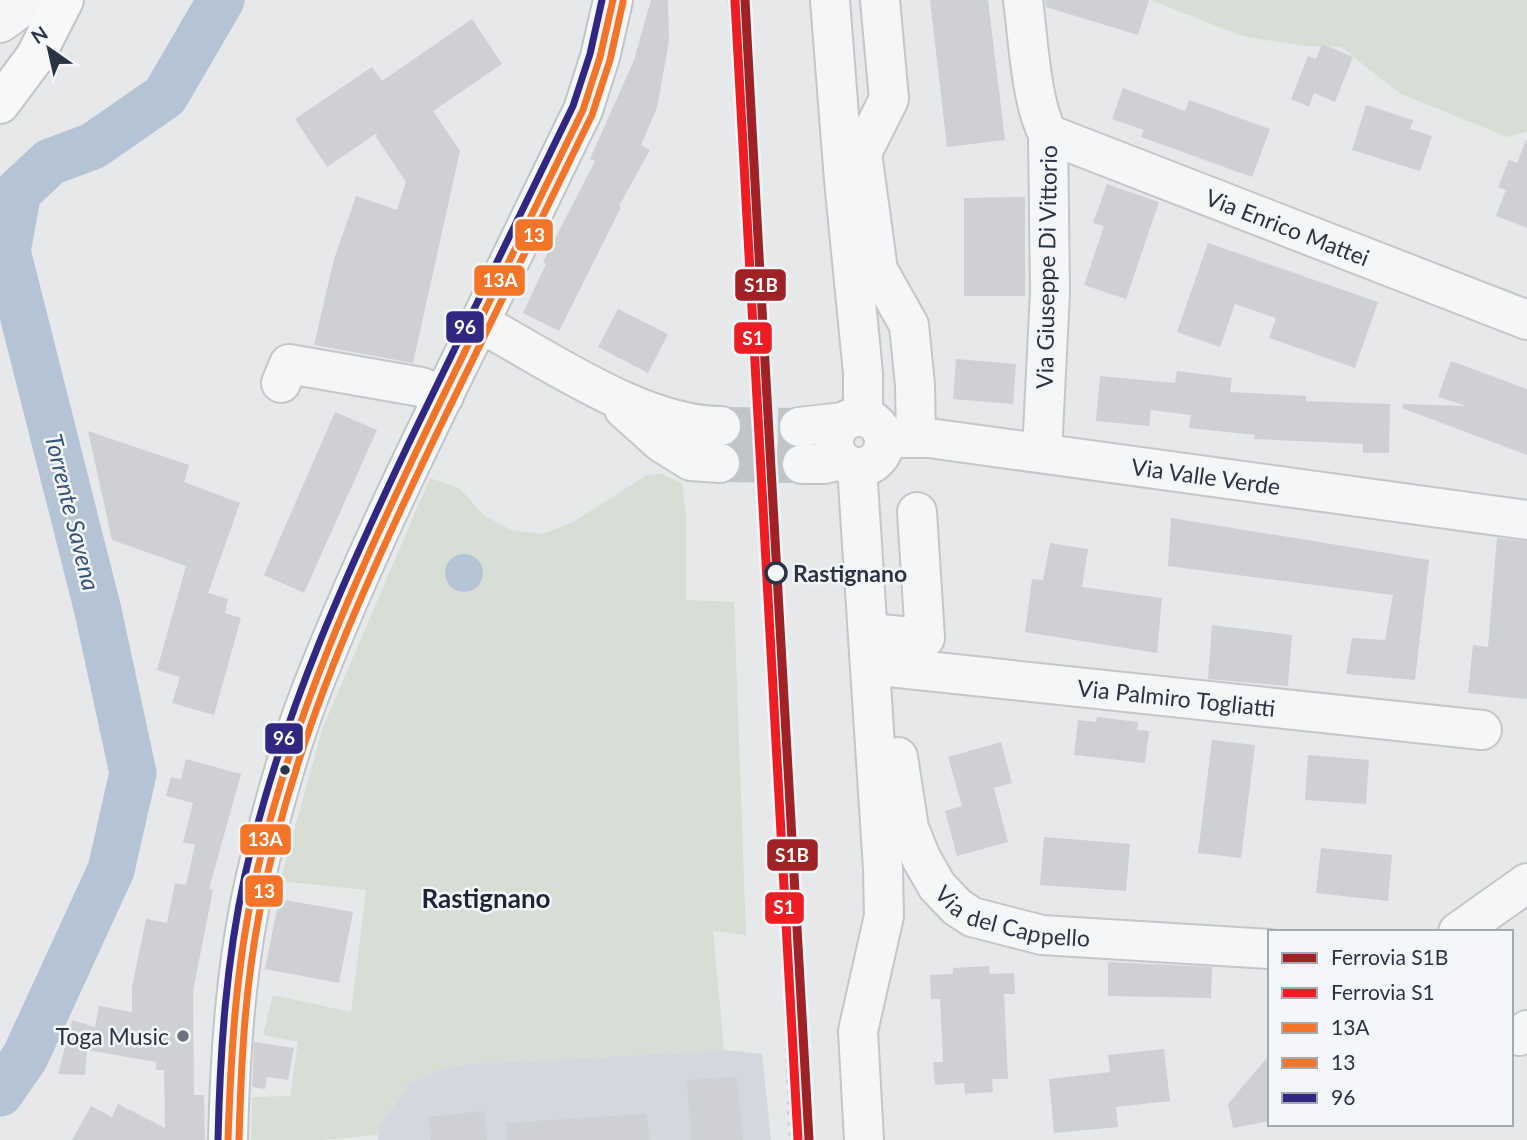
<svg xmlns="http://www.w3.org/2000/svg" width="1527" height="1140" viewBox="0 0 1527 1140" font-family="Lato,sans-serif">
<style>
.built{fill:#d4d7dd}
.green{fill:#d6ded6}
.water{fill:#b4c4d5}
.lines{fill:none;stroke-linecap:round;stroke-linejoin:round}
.river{stroke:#b4c4d5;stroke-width:47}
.building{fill:#ced0d3}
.minor-tunnel{stroke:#c1c4c9;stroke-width:38;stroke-dasharray:38 19;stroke-linecap:butt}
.minor-casing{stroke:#c4c6c8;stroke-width:42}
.major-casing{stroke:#c2c5c8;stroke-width:42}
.minor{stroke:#f5f6f7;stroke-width:38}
.major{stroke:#f8f8f8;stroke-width:38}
.rail{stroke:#cecfd2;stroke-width:5;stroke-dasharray:3.5 7;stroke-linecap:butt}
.bus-1-casing{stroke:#f4f6f9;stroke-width:12}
.bus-2-casing{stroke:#f4f6f9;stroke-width:12}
.bus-3-casing{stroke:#f4f6f9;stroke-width:12}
.bus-1{stroke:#f47528;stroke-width:7}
.bus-2{stroke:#f47528;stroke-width:7}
.bus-3{stroke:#312783;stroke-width:7}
.rail-1-casing{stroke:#f4f6f9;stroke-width:14}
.rail-2-casing{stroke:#f4f6f9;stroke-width:14}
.rail-1{stroke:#a02225;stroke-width:9}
.rail-2{stroke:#ed1d24;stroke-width:9}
.stop-dot{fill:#f4f6f9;stroke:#2b3445;stroke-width:3.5}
.bus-dot{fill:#2b3445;stroke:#f4f6f9;stroke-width:2.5}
.poi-dot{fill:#6c737f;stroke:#f4f6f9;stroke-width:2.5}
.labels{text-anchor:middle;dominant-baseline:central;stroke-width:5;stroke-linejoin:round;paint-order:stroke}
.street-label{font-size:23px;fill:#2b3445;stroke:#f4f6f9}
.stop-label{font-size:23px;font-weight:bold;fill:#2b3445;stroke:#f4f6f9;text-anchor:start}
.poi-label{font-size:23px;fill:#2b3445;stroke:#f4f6f9;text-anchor:end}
.water-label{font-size:24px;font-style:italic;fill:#34527a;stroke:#f4f6f9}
.quarter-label{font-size:26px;font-weight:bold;fill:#1d2536;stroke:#f4f6f9}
.line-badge{stroke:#f4f6f9;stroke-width:2.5}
.badge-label{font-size:19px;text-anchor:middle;font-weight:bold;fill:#fff}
</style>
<rect width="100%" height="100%" fill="#e6e8ea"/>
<path class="built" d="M724,1050l38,4 9,86h-393v-13l31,-43 43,-19z"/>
<path class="green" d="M1151,0h376v132l-20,5 -106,-43 -60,-47 -38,-1 -61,-10z
M662,474l20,9 4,31v86l48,2 12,333 -33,-4 11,119 -272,15 -43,19 -31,42 -1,9 -53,5h-73l1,-43 38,-1 8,-54 -35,-7 10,-40 78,17 15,-122 -86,-9 43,-154 107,-249 29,10 26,28 26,14 31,4 31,-12 74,-47z"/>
<path class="water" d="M445 573a19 19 0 1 1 38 0a19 19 0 1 1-38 0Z"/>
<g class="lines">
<path class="river" d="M0,1093l25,-36 86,-187 22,-97 -35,-162 -91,-360 11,-59 32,-30 43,-16 72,-50 56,-96"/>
</g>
<path class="building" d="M651,0h17l1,41 -12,67 -16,37 9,5 -31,56 2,1 -62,124 -36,-18 23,-49 -3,-2 52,-101 -5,-2 44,-99z
M930,0h58l17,140 -58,7z
M1045,0h104l-11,35 -92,-28z
M472,19l30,45 -69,47 27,40 -47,212 -99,-18 20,-86 22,-63 41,14 9,-28 -30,-45 1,-4 -50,34 -32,-48 77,-52 10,14z
M1322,44l31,13 -18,45 -21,-9 -5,14 -18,-8 17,-43 8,3z
M1123,88l62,23 4,-11 81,29 -18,48 -111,-40 3,-7 -32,-11z
M1366,105l47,15 -3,9 22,7 -12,35 -68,-21z
M1526,140h1v88l-31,-12 10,-26 -8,-3 11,-27 8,3z
M1107,184l52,18 -33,97 -42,-14 20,-59 -11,-3z
M1025,197v99h-61v-98z
M1208,243l170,59 -23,66 -86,-30 7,-20 -41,-14 -15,43 -43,-15z
M618,309l50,25 -20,39 -50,-26z
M956,359l60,5 -3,40 -60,-5z
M1451,361l76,28v66l-125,-47 1,-4 63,2 -28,-9z
M1177,371l55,7 -2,14 76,4v5l84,3 -1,49h-26v-9l-109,-5 1,-4 -66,-7 2,-13 -40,-5 -2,16 -53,-5 4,-45 75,7z
M335,412l42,18 -73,163 -40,-18z
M88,431l101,34 -5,17 56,21 -32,90 20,6 -3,14 16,5 -27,97 -42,-12 8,-26 -23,-7 29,-104 -74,-26z
M1171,518l258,42 -14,120 -69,-6 6,-36 33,2 8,-45 -225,-29z
M1497,538l30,3v158l-59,-6 5,-48 15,2z
M1050,543l38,6 -6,38 80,11 -5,55 -132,-21 7,-53 11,1z
M1212,625l80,10 -4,51 -80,-7z
M1097,717l41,5 -1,8 12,1 -4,32 -71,-8 4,-35 18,2z
M1212,740l43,5 -14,113 -43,-5z
M1001,742l11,41 -18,5 14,54 -51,14 -12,-45 17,-5 -14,-49z
M1308,755l61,5 -3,44 -61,-4z
M186,759l55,15 -32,115 4,1 -20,101 1,104h10l1,45h-133l19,-34 21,11 6,-13 47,24 -1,-58h-8v-8l-69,-12 -2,25 -27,-1 14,-54 23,7 4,-21 33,6v-25l14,-68 21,4 8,-40 11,2 9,-40 -12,-3 10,-39 -27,-7 5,-19 10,2z
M1044,837l86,7 -4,47 -86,-6z
M1321,848l71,7 -4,46 -72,-8z
M279,899l74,13 -14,71 -74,-14z
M1108,962l104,5 -1,31 -103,-2z
M989,966l1,8 24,-1 1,21h-11l4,85h-16l1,13 -28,2 -1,-11 -29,2 -2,-23h10l-3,-63h-9l-1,-24 23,-1v-6z
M254,1042l40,6 -6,32 -21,-3 -2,12 -13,-2z
M1164,1049l6,52 -54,6 2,20 -64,6 -5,-54 61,-7 -2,-17z
M1270,1054v67l-37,7 -5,-24z
M737,1077l6,63h-52l-4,-60z
M484,1111l3,29h-56l-2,-23z
M646,1114l4,26h-143l-1,-17z"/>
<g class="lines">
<path class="minor-tunnel" d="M721,426l78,1
M720,463l82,1"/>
<defs>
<g id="minor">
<path d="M830,0l14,180 19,193v44"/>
<path d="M880,0l9,99 -27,54 16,117 31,55 6,60 1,52"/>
<path d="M1023,0c5,37 8,103 25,134l2,158 -8,161"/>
<path d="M0,23l32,-23"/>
<path id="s1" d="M1048,134l479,186"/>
<path d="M480,323c69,37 162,103 241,103"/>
<path d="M281,383l8,-19 132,23 23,9"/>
<path d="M624,409l38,34 29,18 29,2"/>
<circle cx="859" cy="442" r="25"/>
<path d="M799,427l44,-5"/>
<path id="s2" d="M885,442l15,-4h29l598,82"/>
<path d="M802,464h22l17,-4"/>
<path d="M857,467l26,402 1,47 -26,115 6,109"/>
<path d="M868,633l57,5 -8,-126"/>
<path id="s3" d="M870,665l612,65"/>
<path id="s4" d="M898,757l11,71 12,30 16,28 20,21 15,10 70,18 228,14"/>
<path d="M1458,932l69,-49"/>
<path d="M1519,1036l8,-6"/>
</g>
<path id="major" d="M0,104l35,-47 29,-57
M228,1140c2,-87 8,-178 28,-264 15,-62 32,-126 55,-185 43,-110 94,-217 146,-323 43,-86 84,-172 126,-258l17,-53 13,-57"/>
</defs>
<use href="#minor" class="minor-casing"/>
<use href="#major" class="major-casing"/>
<use href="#minor" class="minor"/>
<use href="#major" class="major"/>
<path class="rail" d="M730,0l54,953 7,187"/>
<defs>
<path id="bus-1" d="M228,1140c3,-89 8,-177 28,-264 36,-159 103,-306 174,-453 51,-104 102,-209 153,-313l17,-53 13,-57"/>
<path id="bus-2" d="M239,1140c2,-77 6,-154 21,-230 32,-169 104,-325 178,-479 51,-105 103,-211 154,-316l18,-55 13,-58"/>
<path id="bus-3" d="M218,1140c2,-89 8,-178 27,-265 36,-160 104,-308 175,-455 51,-105 102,-209 153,-314l17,-52 12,-54"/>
</defs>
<use href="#bus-1" class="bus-1-casing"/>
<use href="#bus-2" class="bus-2-casing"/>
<use href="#bus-3" class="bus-3-casing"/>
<use href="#bus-1" class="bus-1"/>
<use href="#bus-2" class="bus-2"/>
<use href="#bus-3" class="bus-3"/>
<defs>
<path id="rail-1" d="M745,0c21,380 41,760 64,1140"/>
<path id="rail-2" d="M735,1c21,379 40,759 63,1139"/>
</defs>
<use href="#rail-1" class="rail-1-casing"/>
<use href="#rail-2" class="rail-2-casing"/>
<use href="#rail-1" class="rail-1"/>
<use href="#rail-2" class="rail-2"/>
</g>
<circle class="stop-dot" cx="776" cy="573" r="10"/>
<circle class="bus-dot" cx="285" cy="770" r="6"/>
<circle class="poi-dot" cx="183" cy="1036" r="7"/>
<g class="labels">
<g class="street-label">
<text stroke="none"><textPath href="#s1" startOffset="257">Via Enrico Mattei</textPath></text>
<text transform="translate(1046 267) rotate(-89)">Via Giuseppe Di Vittorio</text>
<text stroke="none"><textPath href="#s2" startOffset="324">Via Valle Verde</textPath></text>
<text stroke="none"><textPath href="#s3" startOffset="308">Via Palmiro Togliatti</textPath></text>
<text stroke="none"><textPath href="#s4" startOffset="222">Via del Cappello</textPath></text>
</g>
<g class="stop-label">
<text x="793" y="573">Rastignano</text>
</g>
<g class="poi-label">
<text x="169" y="1036">Toga Music</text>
</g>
<g class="water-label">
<text transform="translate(73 512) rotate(76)">Torrente Savena</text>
</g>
<g class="quarter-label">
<text x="486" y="898">Rastignano</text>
</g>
</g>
<g class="line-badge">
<rect x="514" y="218" width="40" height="34" rx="7" fill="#f47528"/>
<rect x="473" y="264" width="53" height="33" rx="7" fill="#f47528"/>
<rect x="734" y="268" width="53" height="34" rx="7" fill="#a02225"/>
<rect x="445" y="310" width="40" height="34" rx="7" fill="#312783"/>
<rect x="733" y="321" width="40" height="34" rx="7" fill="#ed1d24"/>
<rect x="264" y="722" width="40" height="33" rx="7" fill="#312783"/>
<rect x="239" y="823" width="53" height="33" rx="7" fill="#f47528"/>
<rect x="766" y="838" width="53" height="34" rx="7" fill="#a02225"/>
<rect x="244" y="874" width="40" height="34" rx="7" fill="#f47528"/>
<rect x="764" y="891" width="41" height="34" rx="7" fill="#ed1d24"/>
</g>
<g class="badge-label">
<text x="534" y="242">13</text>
<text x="500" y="287">13A</text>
<text x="761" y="292">S1B</text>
<text x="465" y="334">96</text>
<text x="753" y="345">S1</text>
<text x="284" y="745">96</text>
<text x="265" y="846">13A</text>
<text x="792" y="862">S1B</text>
<text x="264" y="898">13</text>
<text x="784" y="914">S1</text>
</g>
<rect x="1268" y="930" width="245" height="196" fill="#f4f6f9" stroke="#a4a8b1" stroke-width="2"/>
<rect x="1282" y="953" width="35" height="10" fill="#a02225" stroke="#a4a8b1" stroke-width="2"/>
<text x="1331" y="965" font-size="21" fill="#2b3445">Ferrovia S1B</text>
<rect x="1282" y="988" width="35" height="10" fill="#ed1d24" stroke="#a4a8b1" stroke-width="2"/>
<text x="1331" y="1000" font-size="21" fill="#2b3445">Ferrovia S1</text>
<rect x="1282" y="1023" width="35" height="10" fill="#f47528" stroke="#a4a8b1" stroke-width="2"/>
<text x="1331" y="1035" font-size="21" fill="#2b3445">13A</text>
<rect x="1282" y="1058" width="35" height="10" fill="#f47528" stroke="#a4a8b1" stroke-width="2"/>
<text x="1331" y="1070" font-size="21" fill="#2b3445">13</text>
<rect x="1282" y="1093" width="35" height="10" fill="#312783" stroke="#a4a8b1" stroke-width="2"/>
<text x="1331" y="1105" font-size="21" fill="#2b3445">96</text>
<g transform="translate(49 49) rotate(326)" stroke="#f4f6f9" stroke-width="5" paint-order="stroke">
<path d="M0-5L12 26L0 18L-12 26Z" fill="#2b3445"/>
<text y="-10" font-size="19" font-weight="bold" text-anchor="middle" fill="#2b3445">N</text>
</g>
</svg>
